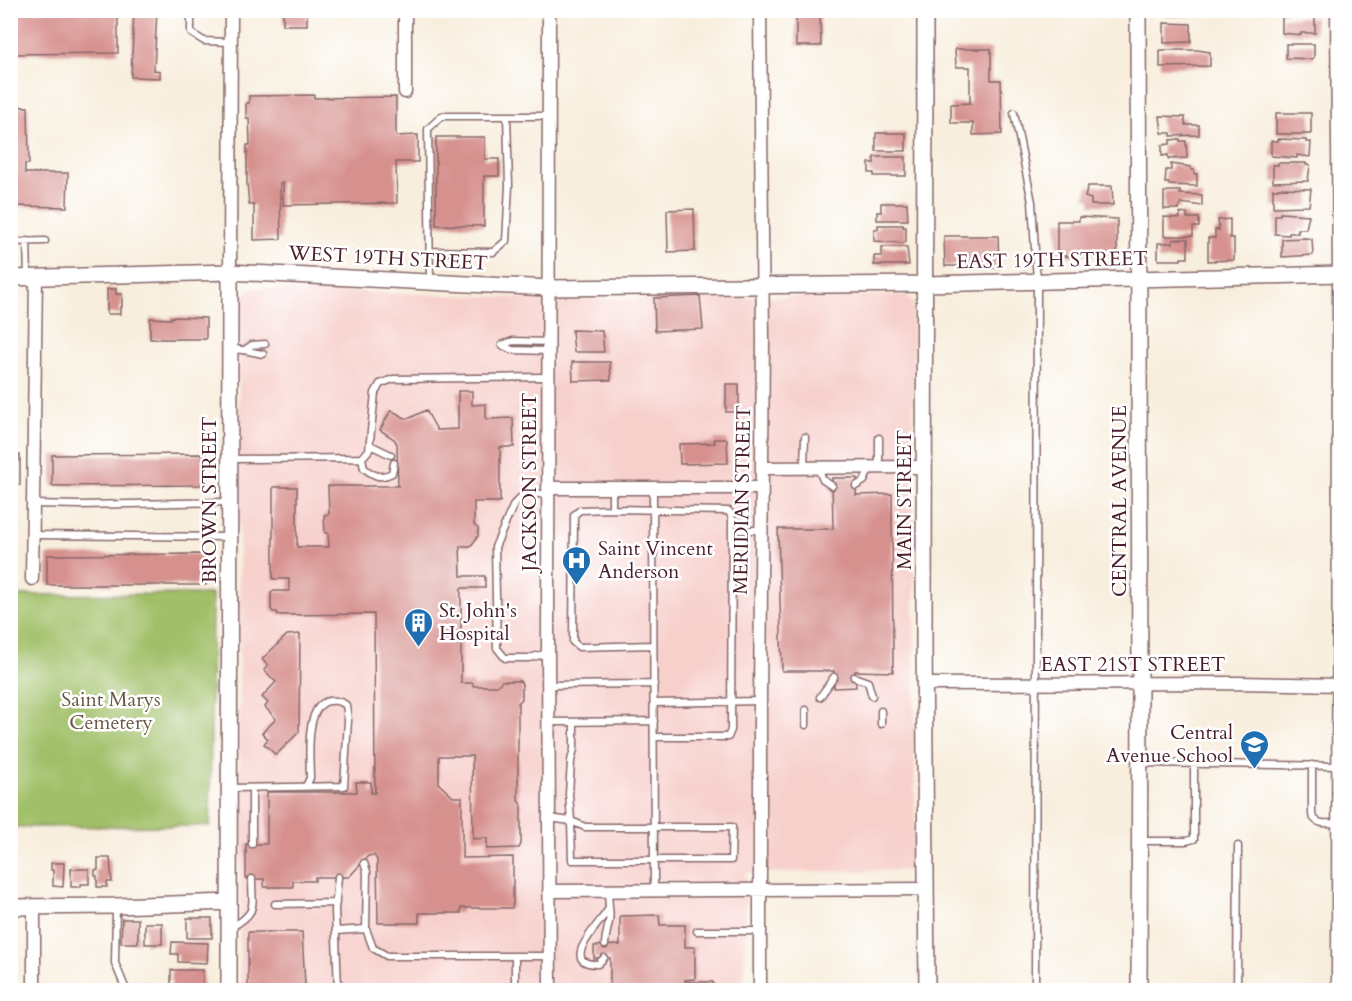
<svg xmlns="http://www.w3.org/2000/svg" width="1352" height="1001" viewBox="0 0 1352 1001" font-family="Cardo,serif">
<style>
.built{fill:#f7d0cc}
.green{fill:#a0bf67;stroke:#756f49;stroke-width:1.5}
.building{fill:#d6908d}
.lines{fill:none;stroke-linecap:round;stroke-linejoin:round}
.service-casing{stroke:#876769;stroke-width:9}
.minor-casing{stroke:#876769;stroke-width:15}
.tertiary-casing{stroke:#876769;stroke-width:18}
.service{stroke:#fff;stroke-width:6}
.minor{stroke:#fff;stroke-width:12}
.tertiary{stroke:#fff;stroke-width:15}
.labels{text-anchor:middle;dominant-baseline:central;stroke-width:5;stroke-linejoin:round;paint-order:stroke}
.street-label{font-size:20px;fill:#4a1f2b;stroke:#fff}
.poi-label{font-size:20px;fill:#4a1f2b;stroke:#fff;text-anchor:start}
.park-label{font-size:20px;fill:#685740;stroke:#fff}
</style>
<rect width="100%" height="100%" fill="#fff"/>
<filter id="ink" filterUnits="userSpaceOnUse"><feTurbulence type="fractalNoise" baseFrequency=".0167" numOctaves="2"/><feDisplacementMap in="SourceGraphic" scale="12" xChannelSelector="R" yChannelSelector="G"/><feConvolveMatrix kernelMatrix="1 2 1 2 8 2 1 2 1" color-interpolation-filters="sRGB"/></filter>
<filter id="wash" filterUnits="userSpaceOnUse"><feTurbulence type="fractalNoise" baseFrequency=".008" numOctaves="4" result="noise"/><feDisplacementMap in="SourceGraphic" scale="24" xChannelSelector="R" yChannelSelector="G"/><feGaussianBlur stdDeviation="1.35" result="paint"/><feColorMatrix in="noise" values="0 0 0 0 0 0 0 0 0 0 0 0 0 0 0 0 0 1.4 0 .05"/><feComposite in="paint" operator="in"/></filter>
<g filter="url(#wash)">
<rect width="100%" height="100%" fill="#f8eedd"/>
<path class="built" d="M251,288l330,12 325,-5 7,7 2,568 -169,3 -2,117h-504l-1,-690z"/>
<path class="green" d="M212,594l-2,232 -199,1v-232z"/>
<g id="blocks">
<path class="building" d="M75,10l8,2v-2h35v43l-108,1v-43z
M134,10h23l-3,60 6,1v7l-29,-1z
M283,10h24v15h-24z
M1163,10h33v5l-27,1v-2h-6z
M796,15h24l1,31h-25z
M1282,17h33v16h-14v2l-19,-2z
M1164,23l27,1v18l-27,1z
M1286,44h28v13l-2,2 -26,-1z
M955,49h36v31h10l1,54 -29,1v-12h-22v-19l19,-1v-36h-14z
M1160,50h37l13,2v14l-50,1z
M314,95v3l82,-1v39l22,-1v27h-22l1,41 -114,2v-22h-3l1,56 -27,1v-35h-5l-2,-22v-38h3l-1,-27h-3v-15h3v-7z
M10,106l18,1 1,57h-4v9h43l-1,34 -57,-1z
M1276,113h35v21h-35z
M1160,116l25,1v8h14v10l-28,1v-3h-9z
M876,133h30v18h-30z
M436,137h49v22h14v17h-15v50l-48,-1z
M1180,139v2h6l1,17 -19,1v-4l-6,1v-11l8,-1v-4z
M1278,139l28,1v2h5l-1,15 -13,-2v3l-26,-2v-15h7z
M874,157h32v19h-32v-3h-5v-10h5z
M1278,163h28v2h4l-2,16 -35,1v-17h5z
M1171,164l20,3v3h3v4h3v12l-28,-1v-2h-4l1,-13h5z
M1088,186h24l1,19h-22v-6l-6,-2z
M1278,188l33,1 -2,17 -36,1v-18h5z
M1169,191h11v3l22,1v11l-21,-3 -2,6h-15v-17z
M881,203h26l1,17h-31v-8h4z
M694,209l1,42 -27,1 -1,-42z
M1180,213l7,1v4h12v9h-6v9h-29v-19l16,1z
M1280,213l29,2 -3,14h-8v4h-9v2l-14,-1v-19h5z
M1079,217l38,2v37l-37,-2v2h-23v-35h22z
M1230,219v19h4v22l-26,1v-23h7v-8h4l-1,-10z
M878,225h25v2h3v14l-2,2 -30,-2v-12h4z
M944,236h54l1,32 -35,1v-3h-19z
M1305,238l7,1 1,16 -31,2v-18z
M1181,239h7v19h-7v2h-23v-17h15v-3z
M882,247h25l2,18h-35v-9h8z
M107,289h9v5h6v13h-2v7h-13z
M700,296l3,33 -48,2 -1,-33z
M171,317l35,1v21h-56v-21l21,1z
M572,330l30,1 2,21h-30z
M572,362h38l1,18 -38,1z
M726,384h13v28h-13z
M458,391h14v14l14,-1v15l27,-1 1,29h-14v55h-26v23l4,3v8l-7,10h-11l1,30h24v12h-24v95h12v3h24l5,-5h18l2,3v15l-4,4v98l3,3v40l-2,4 -32,1v-11l-14,1 -1,-83h-33v28l14,13h9v61l51,-1v45l-1,6h-51v5h-42v10h-41l-1,-63 -3,-5 -6,1 -19,21h-34v4h-22v6h-29v-8h-18v-35h21v-52h90l-1,-10h15v11h4l-1,-179 -96,1 -1,-3h-4l-2,-3v-16l3,-2h15v-12h-16v-92h24v60h32l-1,-14h-3l-1,-18 5,-1 -1,-28h70l-1,-42 -3,-5 -14,-9 11,-20 14,8h5l16,-8 11,20 21,-1z
M714,439h13l1,24 -48,1 -1,-20 36,-1z
M206,454v31l-154,1v-31z
M20,455v30l-10,1v-30z
M832,478h25l-1,17 36,-1 1,178 -38,-1 1,16 -22,1v-17h-52l-4,-142h55z
M205,554l1,31h-159v-30z
M300,634l-1,98 -23,23 -12,-11 4,-5 -6,-6 14,-14 -11,-12 3,-4 -6,-6 14,-15 -12,-12 4,-4 -6,-7 25,-24z
M98,858h12l2,24h-5v5h-10v-11h-2v-6h3z
M51,863h13l-1,24 -10,-1v-16h-2z
M71,869h18v15h-8v3h-10z
M659,915l1,10h25v22h10v32l-10,1v2h28v8h-103v-32h-16v-12l26,-1v-29z
M187,918h25v20h-25z
M122,919h16v24h-17z
M145,923h17v21h-17z
M248,932h54l3,53 8,5h-65z
M172,942l36,1 -1,20 -29,-1v-8h-7z
M171,970h32v20h-32z"/>
</g>
</g>
<g filter="url(#ink)">
<use href="#blocks" fill-opacity="0" stroke="#876769" stroke-width="1.5"/>
<g class="lines">
<defs>
<path id="service" d="M191,10v23l13,8 26,1
M1014,113l18,89 5,79 -2,709
M27,241l1,36
M10,242l35,-1
M429,251l64,1 13,-11 3,-55 -2,-70
M430,281l-2,-152 14,-13h107
M231,349c11,0 20,3 32,5
M246,349l6,-4 13,-1
M548,351l-36,-1 -10,-5 11,-4 36,1
M879,438v29
M370,445l21,10
M362,458l2,10c10,8 16,11 28,5l2,-10
M231,459l131,-1 7,-8 6,-57 5,-9 13,-5 156,-2
M804,467l1,-30
M818,468l5,12 9,6
M856,486l8,-5 6,-13
M653,488l1,402
M612,489v20l117,2 3,7 -1,212 -3,7h-74
M33,504l47,1 149,-3
M612,509l-32,1 -6,5 -1,127 6,5 74,-2
M732,530h29
M33,535l197,2
M548,653l-19,5h-24l-8,-10 -2,-101 19,-43 10,-10h24
M854,677l14,5 4,14
M548,685l106,-1
M820,697l14,-20
M654,703l106,-2
M806,710v15
M881,711v13
M549,722l105,-1
M1140,763l198,3
M1312,765v50c5,11 16,8 26,8
M229,788l115,-2 4,-66 -2,-15c-6,-4 -10,-5 -17,-4 -25,4 -19,58 -19,77l-4,8
M549,818l22,3 1,39h159l1,-33h-147l-14,-6 -2,-27 2,-33 3,-12v-27
M1140,841h46l8,-2v-75
M252,844v-56
M364,863l3,9 -1,57
M338,877l-3,33 3,80
M608,891l1,17
M275,904l61,-1
M116,907l-1,56 11,27
M232,927c26,-15 20,-20 20,-48
M336,931l30,-2 7,19 14,8h128
M697,931h62
M604,958l-6,6c-42,1 4,-42 11,-56 3,13 -4,24 -4,37
M515,990v-34h35
M1237,990l1,-144"/>
<path id="minor" d="M549,10l-1,643 2,337
M760,10l3,331 -3,360v289
M1337,10l2,264 -1,716
M405,92v-82
M230,272l1,-262
M762,468l163,-1
M548,488h213
M32,579l4,-302
M925,684l313,-1 104,2
M549,891l378,-2
M34,907v83"/>
<path id="tertiary" d="M925,10l-1,630 3,350
M1138,10l2,673 -1,307
M10,278l220,-6 319,16 377,-4 416,-10
M10,907l106,-1 113,-4
M229,990l1,-718"/>
</defs>
<use href="#service" class="service-casing"/>
<use href="#minor" class="minor-casing"/>
<use href="#tertiary" class="tertiary-casing"/>
<use href="#service" class="service"/>
<use href="#minor" class="minor"/>
<use href="#tertiary" class="tertiary"/>
</g>
</g>
<defs>
<symbol id="hospital-pin" viewBox="-11 -11 22 30"><path d="M0 17L-7.5 6A9.5 9.5 0 1 1 7.5 6Z" fill="#1f6fb2" stroke="#fff"/><path d="M-5-5h3v3.5h4V-5h3V5h-3V1.5h-4V5h-3Z" fill="#fff"/></symbol>
<symbol id="building-pin" viewBox="-11 -11 22 30"><path d="M0 17L-7.5 6A9.5 9.5 0 1 1 7.5 6Z" fill="#1f6fb2" stroke="#fff"/><path d="M-4-6H4V6H1V3H-1V6H-4ZM-2.5-4.3h1.7v1.8h-1.7ZM.8-4.3h1.7v1.8H.8ZM-2.5-1h1.7V.8h-1.7ZM.8-1h1.7V.8H.8Z" fill="#fff"/></symbol>
<symbol id="school-pin" viewBox="-11 -11 22 30"><path d="M0 17L-7.5 6A9.5 9.5 0 1 1 7.5 6Z" fill="#1f6fb2" stroke="#fff"/><path d="M0-5L7-2L0 1L-7-2ZM-4 1L0 2.5L4 1V4Q0 6-4 4Z" fill="#fff"/></symbol>
</defs>
<g fill-rule="evenodd">
<use href="#hospital-pin" x="560" y="544" width="33" height="45"/>
<use href="#building-pin" x="402" y="606" width="33" height="45"/>
<use href="#school-pin" x="1238" y="728" width="33" height="45"/>
</g>
<g class="labels">
<g class="street-label">
<text transform="translate(388 258) rotate(3)">WEST 19TH STREET</text>
<text transform="translate(1052 260) rotate(-1)">EAST 19TH STREET</text>
<text transform="translate(529 482) rotate(-90)">JACKSON STREET</text>
<text transform="translate(209 500) rotate(-90)">BROWN STREET</text>
<text transform="translate(742 500) rotate(-89)">MERIDIAN STREET</text>
<text transform="translate(904 500) rotate(-90)">MAIN STREET</text>
<text transform="translate(1119 501) rotate(-90)">CENTRAL AVENUE</text>
<text x="1133" y="664">EAST 21ST STREET</text>
</g>
<g class="poi-label">
<text x="598" y="548">Saint Vincent<tspan x="598" dy="23">Anderson</tspan></text>
<text x="439" y="610">St. John's<tspan x="439" dy="23">Hospital</tspan></text>
<text x="1233" y="732" text-anchor="end">Central<tspan x="1233" dy="23">Avenue School</tspan></text>
</g>
<g class="park-label">
<text x="111" y="699">Saint Marys<tspan x="111" dy="23">Cemetery</tspan></text>
</g>
</g>
<rect width="1352" height="1001" fill="none" stroke="#fff" stroke-width="36"/>
</svg>
